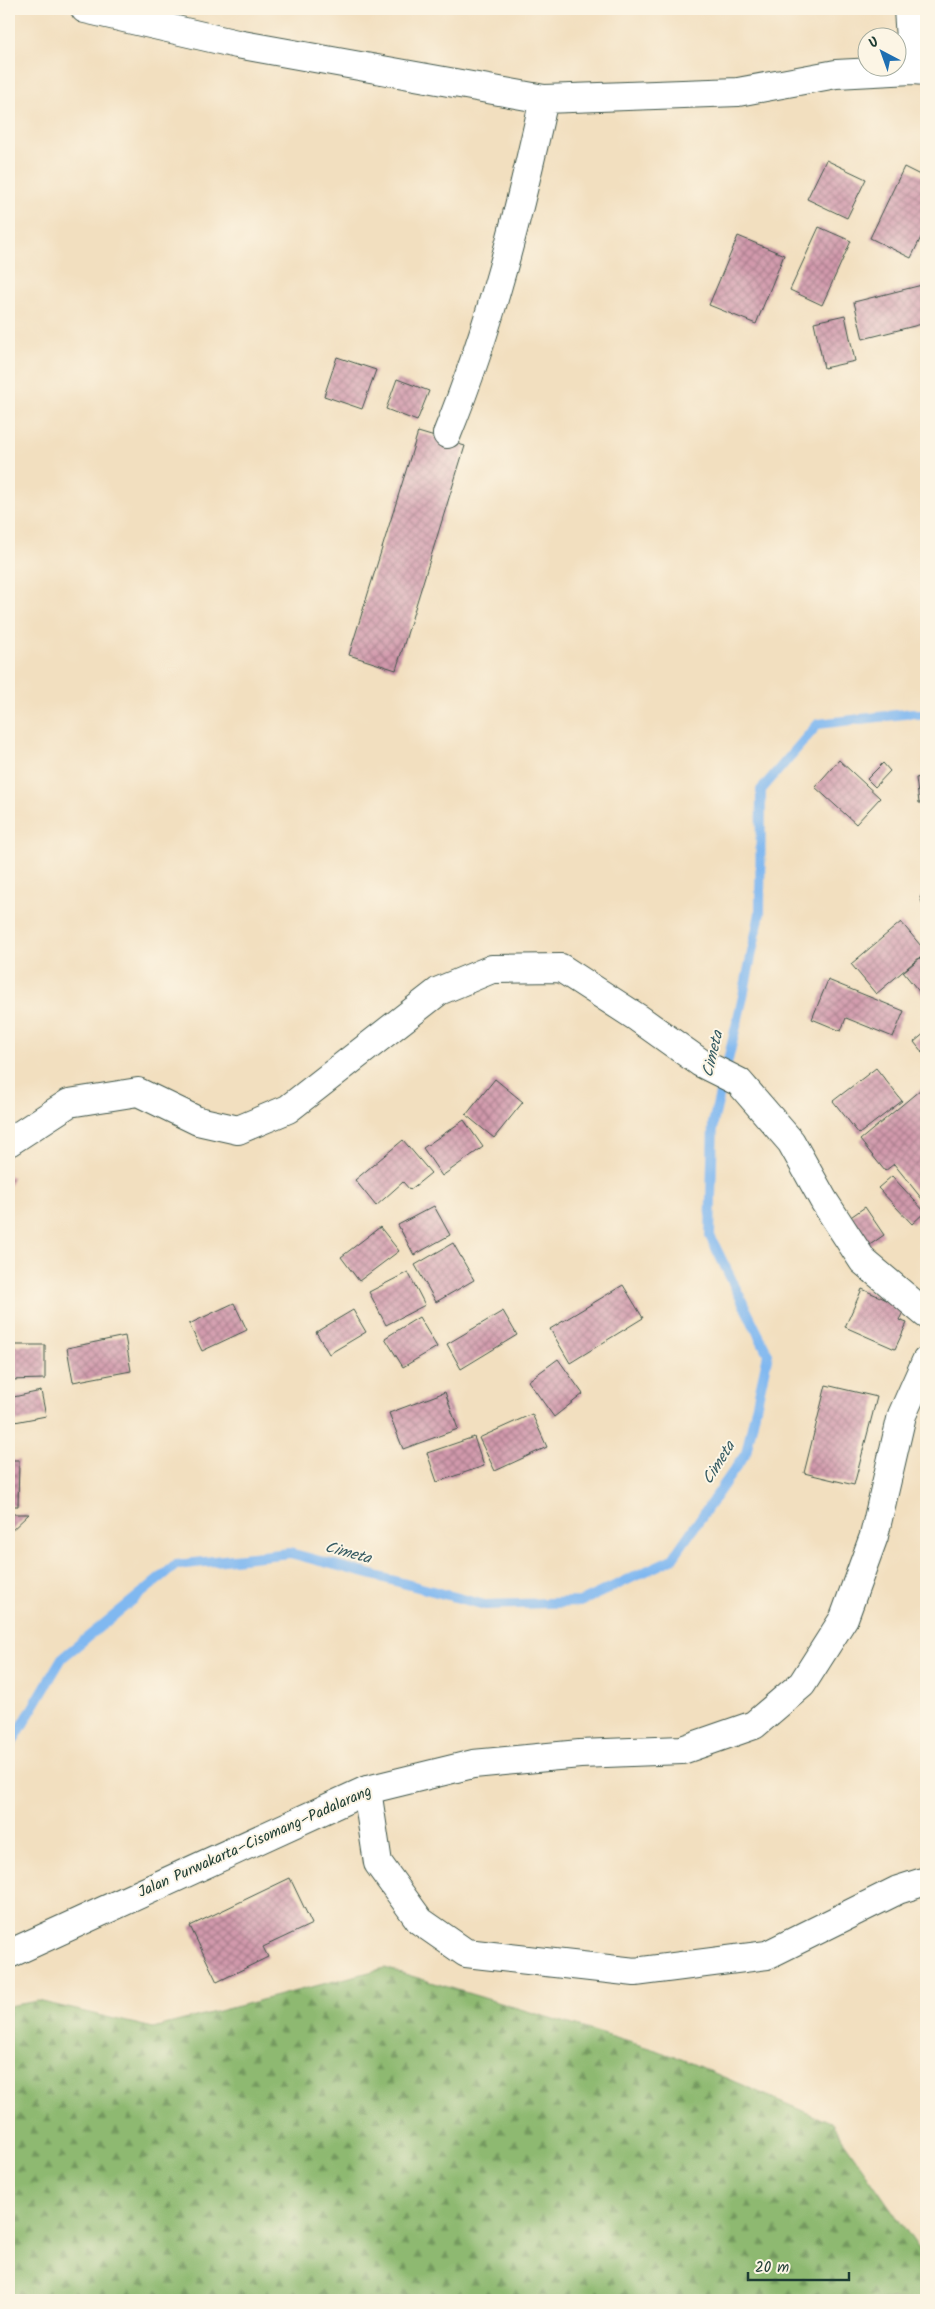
<svg xmlns="http://www.w3.org/2000/svg" width="935" height="2309" viewBox="0 0 935 2309" font-family="Kalam,sans-serif">
<style>
.forest{fill:url(#forest-firs);stroke:#567b52}
.lines{fill:none;stroke-linecap:round;stroke-linejoin:round}
.stream{stroke:#80b8f0;stroke-width:10}
.building{fill:url(#building-cross-hatch)}
.minor-casing{stroke:#3f5549;stroke-width:30}
.highway-casing{stroke:#3f5549;stroke-width:30}
.minor{stroke:#fff;stroke-width:28}
.highway{stroke:#fff;stroke-width:28}
.labels{text-anchor:middle;dominant-baseline:central;stroke-width:4;stroke-linejoin:round;paint-order:stroke}
.street-label{font-size:15px;fill:#1f3d34;stroke:#fcf5e5}
.water-label{font-size:16px;font-style:italic;fill:#375c63;stroke:#fcf5e5}
</style>
<defs>
<pattern id="forest-firs" width="22" height="20" patternUnits="userSpaceOnUse" patternTransform="scale(1.25)"><rect width="22" height="20" fill="#8eb971"/><path d="M5 1l3.5 6h-7zM16 11l3.5 6h-7z" fill="#73985e"/></pattern>
<pattern id="building-cross-hatch" width="8" height="8" patternUnits="userSpaceOnUse" patternTransform="scale(1.25)"><rect width="8" height="8" fill="#d199ac"/><path d="M0 0l8 8M0 8l8-8" fill="none" stroke="#a97e8d"/></pattern>
</defs>
<rect width="100%" height="100%" fill="#fcf5e5"/>
<filter id="ink" filterUnits="userSpaceOnUse"><feTurbulence type="fractalNoise" baseFrequency=".02" numOctaves="2"/><feDisplacementMap in="SourceGraphic" scale="10" xChannelSelector="R" yChannelSelector="G"/><feConvolveMatrix kernelMatrix="1 2 1 2 8 2 1 2 1" color-interpolation-filters="sRGB"/></filter>
<filter id="wash" filterUnits="userSpaceOnUse"><feTurbulence type="fractalNoise" baseFrequency=".0096" numOctaves="4" result="noise"/><feDisplacementMap in="SourceGraphic" scale="20" xChannelSelector="R" yChannelSelector="G"/><feGaussianBlur stdDeviation="1.12" result="paint"/><feColorMatrix in="noise" values="0 0 0 0 0 0 0 0 0 0 0 0 0 0 0 0 0 1.4 0 .05"/><feComposite in="paint" operator="in"/></filter>
<g filter="url(#wash)">
<rect width="100%" height="100%" fill="#f2dfbf"/>
<path class="forest" d="M385,1968l287,87 159,68 95,136v41h-917v-294l29,-5 115,27z"/>
<g class="lines">
<path class="stream" d="M9,1748l53,-90 114,-93 114,-12 195,52 95,-3 92,-43 74,-106 22,-99 -58,-118 3,-113 29,-122 18,-88 1,-123 57,-66 95,-11 13,3"/>
</g>
<g id="blocks">
<path class="building" d="M826,160l40,19 -19,39 -40,-19z
M904,167l22,11v54l-2,-1 -13,27 -41,-20z
M819,227l32,14 -29,64 -32,-15z
M738,236l46,19 -28,69 -47,-19z
M926,284v39l-63,16 -9,-37z
M845,315l10,46 -31,7 -10,-46z
M337,357l39,13 -14,39 -38,-13z
M397,379l32,12 -12,30 -31,-12z
M418,432l47,14 -69,224 -47,-15z
M839,760l41,38 -24,26 -41,-37z
M883,763l7,8 -15,16 -8,-8z
M926,776v27h-7l-3,-25z
M926,895v19l-6,-17z
M901,922l25,30 -50,42 -25,-30z
M926,953v47l-23,-28z
M828,980l76,31 -11,26 -47,-19 -5,13 -29,-12z
M926,1032v25l-12,-15z
M876,1068l26,33 -43,33 -26,-33z
M495,1079l28,23 -29,36 -28,-23z
M926,1085v119l-32,-40 -9,7 -25,-31z
M464,1120l19,27 -41,29 -19,-28z
M403,1140l28,33 -21,17 -7,-8 -27,24 -21,-26z
M9,1175l4,2 -4,11z
M892,1176l33,36 -13,12 -34,-36z
M434,1206l16,29 -36,20 -16,-30z
M865,1207l19,28 -20,14 -19,-28z
M380,1227l19,24 -40,30 -18,-24z
M453,1243l21,37 -38,22 -21,-37z
M408,1272l17,33 -39,20 -17,-33z
M623,1285l20,33 -73,45 -20,-34z
M862,1289l43,19 -6,12 8,3 -12,26 -50,-22z
M234,1303l13,27 -45,21 -13,-27z
M353,1310l13,22 -37,22 -13,-22z
M503,1311l14,24 -56,34 -14,-25z
M419,1317l18,30 -34,20 -18,-29z
M125,1336l6,35 -58,11 -6,-34z
M9,1345h36v34l-36,1z
M558,1359l25,35 -29,23 -26,-36z
M826,1385l51,12 -23,88 -50,-12z
M41,1391l5,25 -31,6 -6,-24z
M445,1392l13,37 -55,20 -14,-36z
M532,1414l15,33 -52,24 -16,-33z
M474,1437l10,29 -47,16 -10,-29z
M9,1460h10l-1,46h-9z
M9,1514h20l-20,19z
M290,1878l22,46 -49,23 5,10 -51,25 -27,-56z"/>
</g>
</g>
<g filter="url(#ink)">
<use href="#blocks" fill-opacity="0" stroke="#3f5549" stroke-width="1"/>
<g class="lines">
<defs>
<path id="minor" d="M85,9l152,35 307,55 194,-7 98,-18 76,-4 14,1
M908,9l4,61
M447,434c44,-108 72,-221 97,-335
M9,1142l60,-39 69,-11 60,29 40,9 50,-21 151,-118 53,-22 69,-1 77,50 63,45 38,19 52,60 33,59 39,60 63,53
M367,1790l11,73 42,58 46,32 169,19 132,-17 131,-65 28,-9"/>
<path id="highway" d="M9,1954l358,-164 106,-26 107,-10 102,-4 72,-25 48,-41 42,-66 30,-82 28,-121 24,-54"/>
</defs>
<use href="#minor" class="minor-casing"/>
<use href="#highway" class="highway-casing"/>
<use href="#minor" class="minor"/>
<use href="#highway" class="highway"/>
</g>
</g>
<g class="labels">
<g class="street-label">
<text transform="translate(255 1842) rotate(-24)">Jalan Purwakarta–Cisomang–Padalarang</text>
</g>
<g class="water-label">
<text transform="translate(713 1054) rotate(-77)">Cimeta</text>
<text transform="translate(719 1463) rotate(-58)">Cimeta</text>
<text transform="translate(348 1553) rotate(15)">Cimeta</text>
</g>
</g>
<rect width="935" height="2309" fill="none" stroke="#fcf5e5" stroke-width="30"/>
<g transform="translate(882 52) rotate(319)"><circle r="24" fill="#fcf5e5" stroke="#a4ab9e"/>
<path d="M0-4L9 19L0 12L-9 19Z" fill="#1f6fb2"/>
<text y="-8" font-size="14" font-weight="bold" text-anchor="middle" fill="#1f3d34">U</text>
</g>
<path d="M748 2272v8h101v-8" fill="none" stroke="#1f3d34" stroke-width="2.5"/>
<text x="755" y="2272" font-size="15" fill="#1f3d34" stroke="#fcf5e5" stroke-width="4" paint-order="stroke">20 m</text>
</svg>
